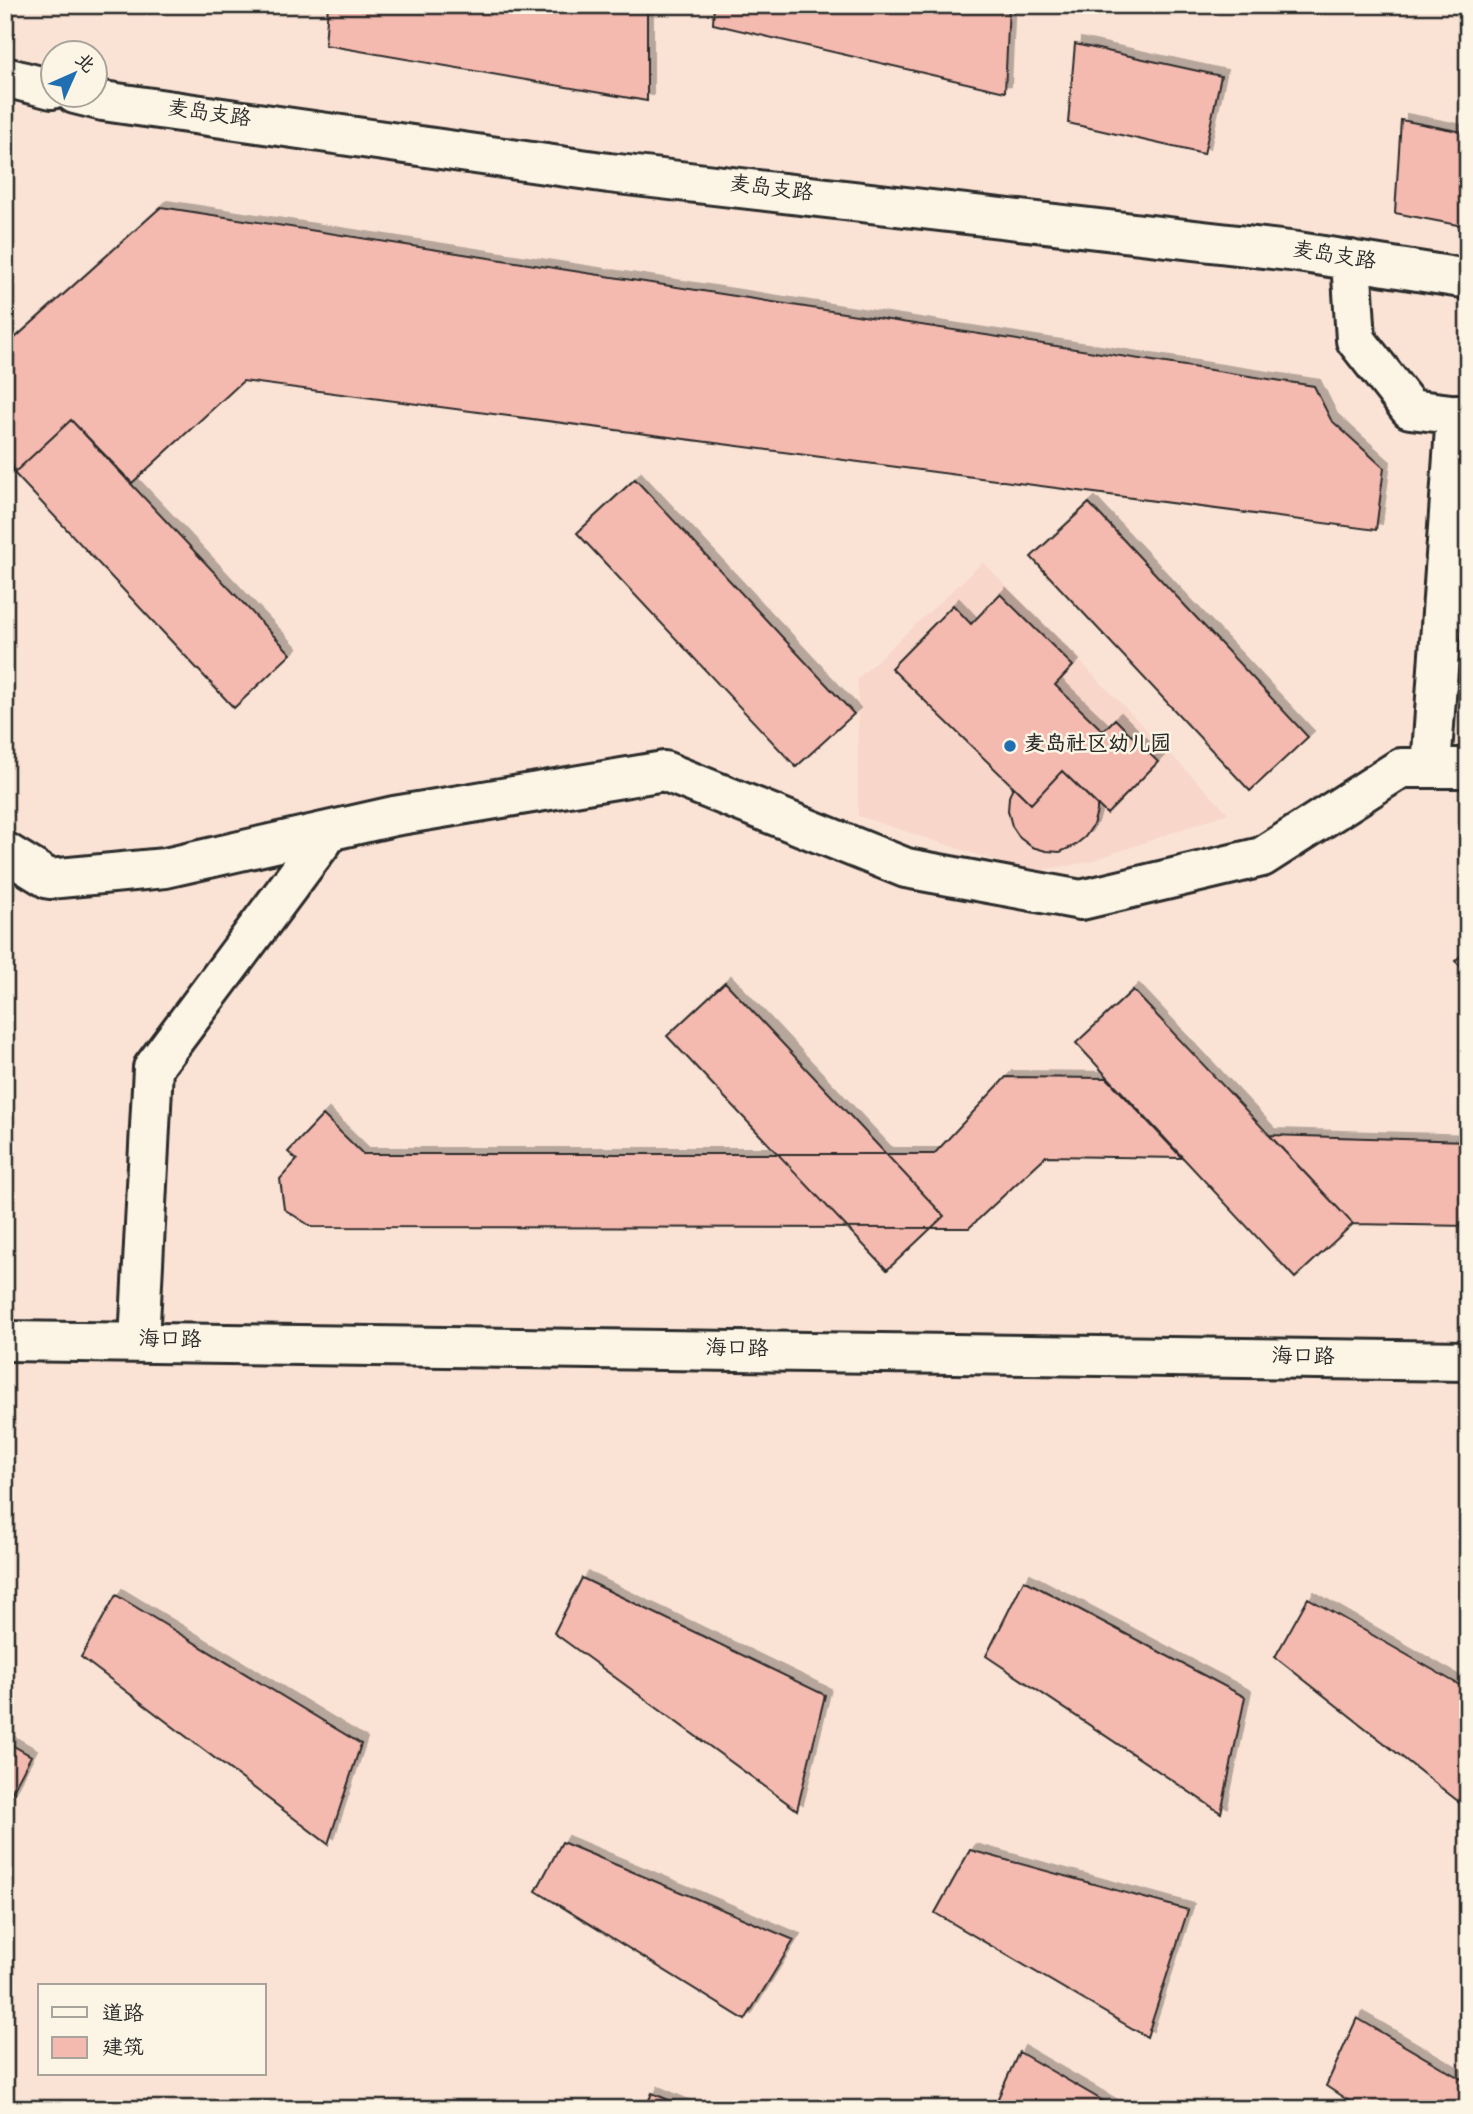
<svg xmlns="http://www.w3.org/2000/svg" width="1473" height="2114" viewBox="0 0 1473 2114" font-family="'Gochi Hand','LXGW WenKai TC',sans-serif">
<style>
.built{fill:#f8d7ca}
.building{fill:#f5baaf;stroke:#2b2b2b;stroke-width:2;filter:url(#shadow)}
.lines{fill:none;stroke-linecap:round;stroke-linejoin:round}
.minor-casing{stroke:#2b2b2b;stroke-width:44}
.tertiary-casing{stroke:#2b2b2b;stroke-width:44}
.minor{stroke:#fcf5e5;stroke-width:38}
.tertiary{stroke:#fcf5e5;stroke-width:38}
.poi-dot{fill:#1f6fb2;stroke:#fcf5e5;stroke-width:2.5}
.labels{text-anchor:middle;dominant-baseline:central;stroke-width:5;stroke-linejoin:round;paint-order:stroke}
.street-label{font-size:21px;fill:#2b2b2b;stroke:#fcf5e5}
.poi-label{font-size:21px;font-weight:bold;fill:#2b2b2b;stroke:#fcf5e5;text-anchor:start}
</style>
<defs>
<filter id="shadow"><feDropShadow dx="6" dy="-6" stdDeviation="0" flood-color="#0004"/></filter>
</defs>
<rect width="100%" height="100%" fill="#fae3d5"/>
<filter id="ink" filterUnits="userSpaceOnUse"><feTurbulence type="fractalNoise" baseFrequency=".0143" numOctaves="2"/><feDisplacementMap in="SourceGraphic" scale="14" xChannelSelector="R" yChannelSelector="G"/><feConvolveMatrix kernelMatrix="1 2 1 2 8 2 1 2 1" color-interpolation-filters="sRGB"/></filter>
<g filter="url(#ink)">
<path class="built" d="M983,562l245,251 -139,49 -59,10 -172,-56v-138z"/>
<path class="building" d="M328,5h60l-1,3 26,-3h234v96l-322,-56z
M714,5h295l-4,87 -292,-68z
M1075,44l146,32 -17,78 -136,-31z
M1401,120l67,13v94l-73,-14z
M161,207l1153,179 17,34 53,48 -8,62 -1133,-149 -111,102 -61,-63 -57,53 -9,-45v-81z
M71,420l220,234 -57,54 -220,-235z
M635,479l219,235 -58,53 -219,-234z
M1089,503l219,234 -58,54 -219,-234z
M1000,594l73,72 -18,19 48,46 12,-12 43,43 -51,52 -45,-43 -31,33 -140,-136 62,-63 18,19z
M1062,771l35,34v6l-4,14 -8,12 -11,9 -14,6 -14,-1 -14,-4 -12,-9 -8,-12 -4,-15 1,-14 4,-11 18,18z
M1468,949v24l-13,-12z
M725,982l219,234 -57,54 -220,-234z
M1133,990l220,234 -58,54 -219,-235z
M1006,1077l101,1 75,80 -136,-2 -77,72 -657,-1 -28,-18 -4,-30 17,-19 -9,-8 35,-37 40,39h571z
M1269,1135l199,6v85l-115,-2z
M582,1578l243,117 -28,115 -243,-177z
M1024,1580l221,117 -24,116 -235,-157z
M116,1595l245,149 -33,100 -247,-187z
M1308,1598l160,92v119l-193,-152z
M5,1741l26,15 -26,49z
M562,1842l232,98 -49,80 -209,-129z
M970,1850l218,60 -41,127 -212,-124z
M1357,2018l111,65v26h-107l-35,-23z
M1019,2052l98,57h-124z
M652,2093l38,16h-45z"/>
<g class="lines">
<defs>
<path id="minor" d="M5,77l47,12
M75,94l28,7 506,72 689,79 170,27
M1351,260l5,80 54,69 58,7
M1431,768l25,-354
M5,852l44,27 116,-11 229,-52 270,-45 242,97 175,32 181,-43 139,-89h67
M139,1342l14,-274 177,-237"/>
<path id="tertiary" d="M5,1341l1463,20"/>
</defs>
<use href="#minor" class="minor-casing"/>
<use href="#tertiary" class="tertiary-casing"/>
<use href="#minor" class="minor"/>
<use href="#tertiary" class="tertiary"/>
</g>
</g>
<circle class="poi-dot" cx="1010" cy="746" r="7"/>
<g class="labels">
<g class="street-label">
<text transform="translate(209 116) rotate(8)">麦岛支路</text>
<text transform="translate(771 191) rotate(7)">麦岛支路</text>
<text transform="translate(1334 258) rotate(9)">麦岛支路</text>
<text transform="translate(170 1342) rotate(1)">海口路</text>
<text transform="translate(737 1351) rotate(1)">海口路</text>
<text transform="translate(1303 1359) rotate(1)">海口路</text>
</g>
<g class="poi-label">
<text x="1024" y="746">麦岛社区幼儿园</text>
</g>
</g>
<rect width="1473" height="2114" fill="none" stroke="#fcf5e5" stroke-width="28"/>
<rect x="14" y="14" width="1445" height="2086" fill="none" stroke="#2b2b2b" stroke-width="2.5" filter="url(#ink)"/>
<rect x="38" y="1984" width="228" height="91" fill="#fcf5e5" stroke="#a8a49b" stroke-width="2"/>
<rect x="52" y="2007" width="35" height="10" fill="#fcf5e5" stroke="#a8a49b" stroke-width="2"/>
<text x="102" y="2020" font-size="21" fill="#2b2b2b">道路</text>
<rect x="52" y="2037" width="35" height="21" fill="#f5baaf" stroke="#a8a49b" stroke-width="2"/>
<text x="102" y="2054" font-size="21" fill="#2b2b2b">建筑</text>
<g transform="translate(74 74) rotate(45)"><circle r="33" fill="#fcf5e5" stroke="#a8a49b" stroke-width="2"/>
<path d="M0-5L12 26L0 18L-12 26Z" fill="#1f6fb2"/>
<text y="-10" font-size="19" font-weight="bold" text-anchor="middle" fill="#2b2b2b">北</text>
</g>
</svg>
